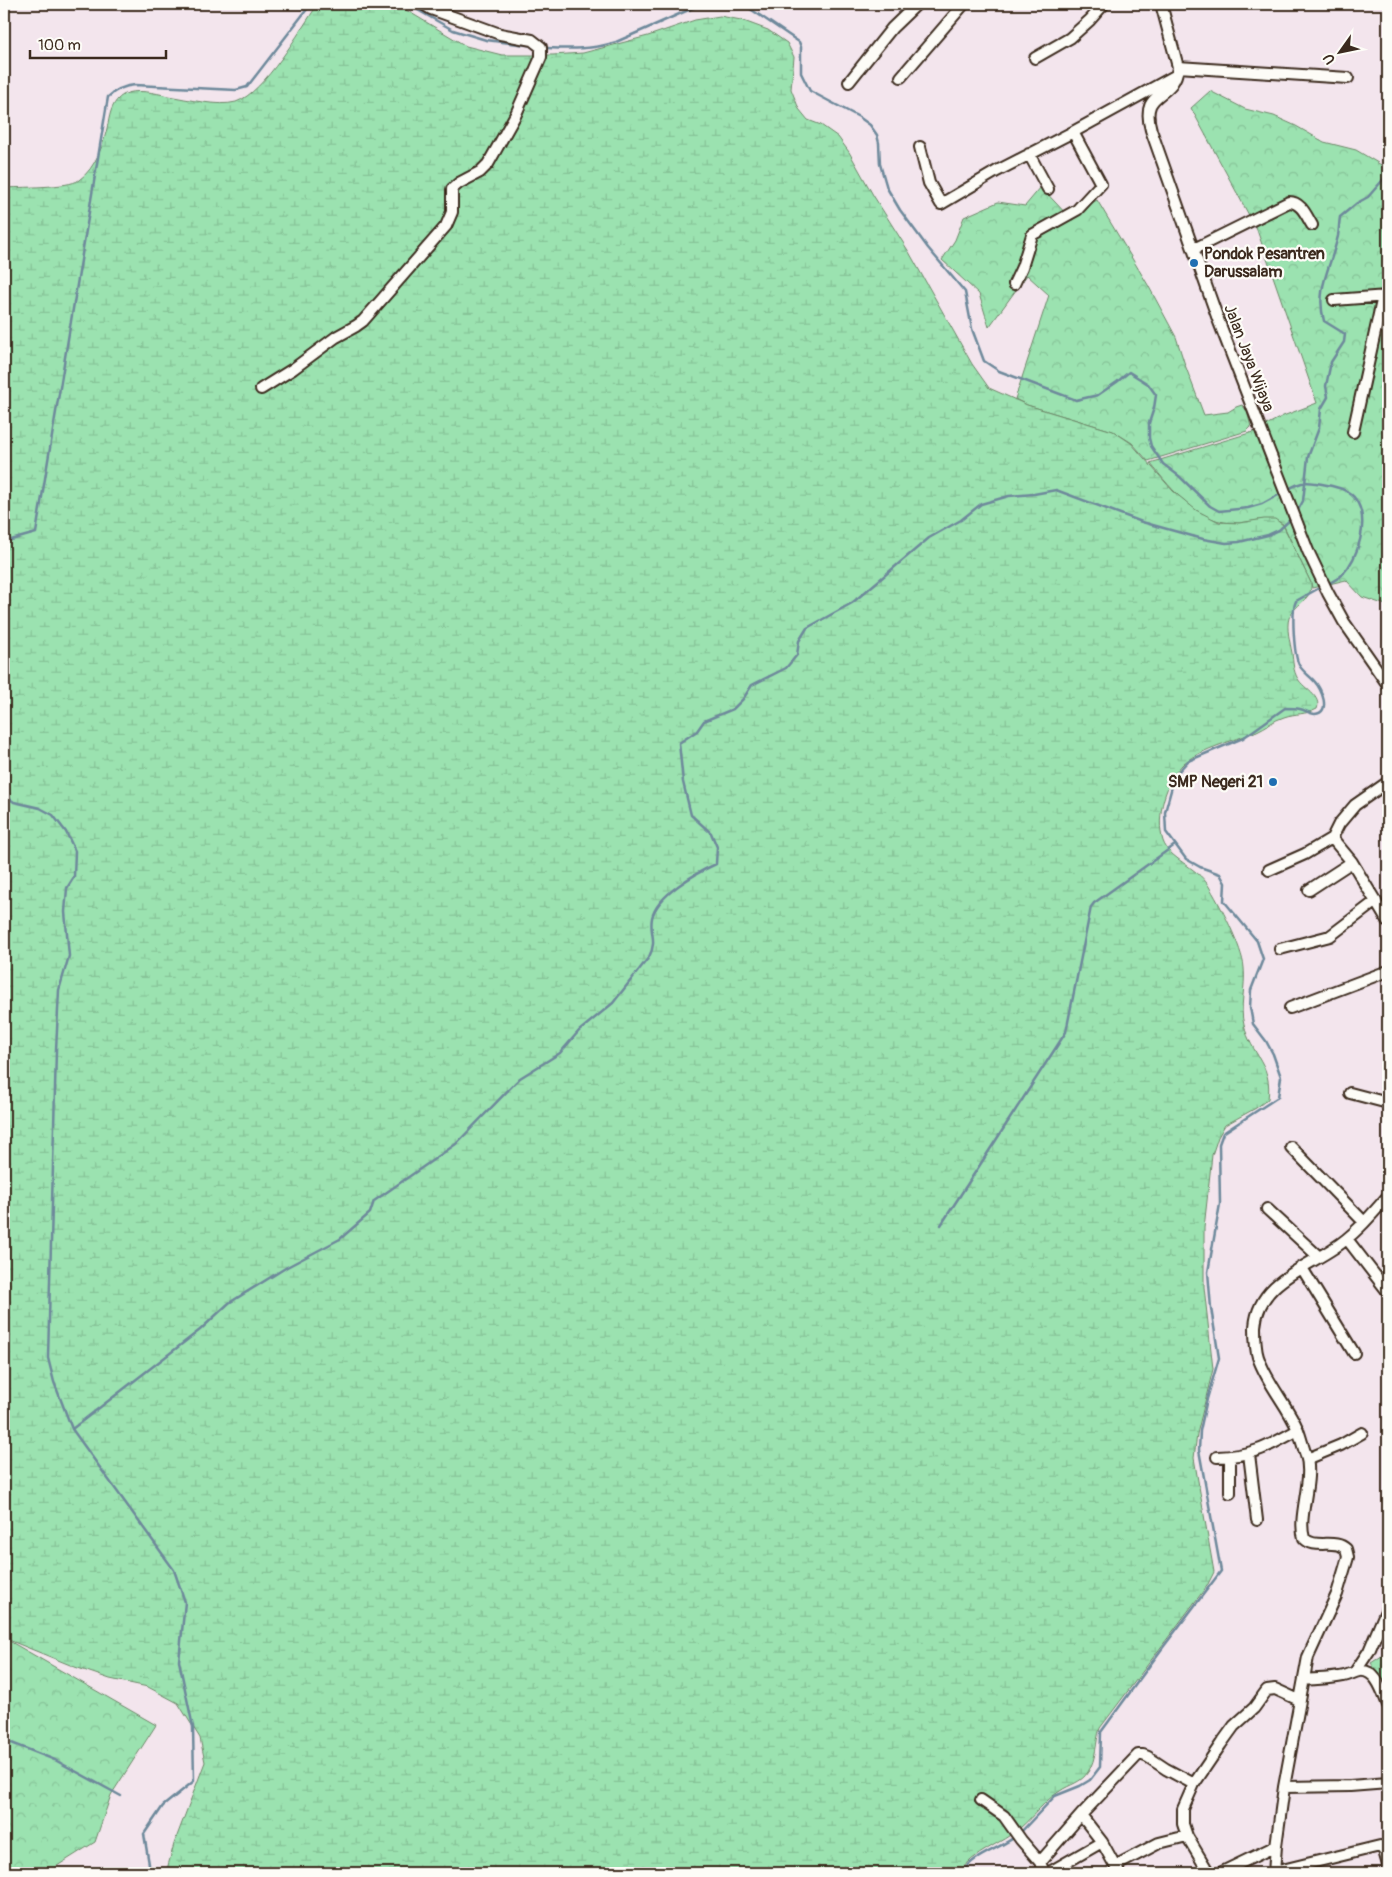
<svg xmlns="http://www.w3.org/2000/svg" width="1392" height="1877" viewBox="0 0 1392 1877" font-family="Pangolin,sans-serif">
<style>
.forest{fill:url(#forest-crowns);stroke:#6b8667}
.wetland{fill:url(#wetland-marsh);stroke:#6b8667}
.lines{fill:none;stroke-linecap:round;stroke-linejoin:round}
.stream{stroke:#6e899b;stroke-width:2.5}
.street-casing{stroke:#3b2a1e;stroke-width:14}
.street{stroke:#fdfcf7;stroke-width:10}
.poi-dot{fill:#1f6fb2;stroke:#fdfcf7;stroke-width:2}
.labels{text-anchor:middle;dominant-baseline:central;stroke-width:4.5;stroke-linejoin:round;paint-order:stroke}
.poi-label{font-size:16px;font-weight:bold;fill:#3b2a1e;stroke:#fdfcf7;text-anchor:start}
.street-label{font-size:16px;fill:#3b2a1e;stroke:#fdfcf7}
</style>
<defs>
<pattern id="forest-crowns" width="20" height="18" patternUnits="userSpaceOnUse" patternTransform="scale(1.25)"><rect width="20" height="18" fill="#9be2b0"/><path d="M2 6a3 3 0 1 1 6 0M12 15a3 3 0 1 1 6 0" fill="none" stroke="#86c297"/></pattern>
<pattern id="wetland-marsh" width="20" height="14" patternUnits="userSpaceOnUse" patternTransform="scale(1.25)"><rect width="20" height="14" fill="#9be2b0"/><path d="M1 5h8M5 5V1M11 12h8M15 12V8" fill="none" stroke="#86c297"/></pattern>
</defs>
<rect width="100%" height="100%" fill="#f3e5ed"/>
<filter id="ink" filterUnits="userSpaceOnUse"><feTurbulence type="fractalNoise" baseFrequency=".02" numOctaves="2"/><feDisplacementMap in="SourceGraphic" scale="10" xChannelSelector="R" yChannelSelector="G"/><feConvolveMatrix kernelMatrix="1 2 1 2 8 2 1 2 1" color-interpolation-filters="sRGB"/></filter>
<g filter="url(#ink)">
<path class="forest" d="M1210,91l35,18 29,7 22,10 28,16 32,8 32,19v439l-2,-3 -24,-8 -16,-17 -34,8 -1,-5 -28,-59c-15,-9 -28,-2 -44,-1 -40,2 -66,-32 -89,-60l103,-31 30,-16 34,-13 -60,-173 -66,-122z
M1041,187l28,30 28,-17 51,85 28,52 9,28 19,50 24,-3 8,-5 6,-2 5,6 4,16 -4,4 -99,30 -16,-18 -19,-12 -86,-26 -12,-6 34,-104 -22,-20 -38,52 -10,-33 -37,-34 13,-20 9,-23 34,-15 27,4z
M4,1638l152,87 -45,70 -16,47 -49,31h-31l-11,-10v-121l2,-2 -2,-12z"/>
<path class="wetland" d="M318,4h81l7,6 60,36 36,9h51l30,-2 65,-17 47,-16 25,-4 21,4 27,10 19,13 7,14 -3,32 8,20 9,11 13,5 17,12 11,15 24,43 36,57 63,112 17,24 38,17 86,26 18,12 42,48 23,19 23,12 20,1 25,-4h11l8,6 28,58c2,17 -17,21 -22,35 -3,10 1,24 3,35 1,8 1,18 6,26 6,10 24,17 19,30 -11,6 -22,4 -33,8 -10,3 -18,10 -27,14 -22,10 -55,17 -73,32 -18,17 -29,54 -21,78 6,18 34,26 45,44 11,17 35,64 36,83 2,19 -5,39 0,57 7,30 29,39 24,74l-12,9 -31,17 -7,12 -6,18 -8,73v59l9,82 -16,65 -3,24 20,114 -7,14 -107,142c-5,15 -3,30 -12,44 -7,11 -18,12 -28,19 -15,9 -26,25 -40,37 -19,16 -47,24 -61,45h-793l8,-29 31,-82 -5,-24 -22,-35 -30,-16 -38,-8 -35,-12 -71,-29v-1450c14,-1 65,0 75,-8 17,-12 25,-37 29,-56 2,-12 5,-23 15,-29 12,-7 33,-2 45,1 19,3 50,11 68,6 29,-10 64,-72 82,-98z
M1388,1652v36l-17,-25z"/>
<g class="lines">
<path class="stream" d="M407,4l46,26 33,10 49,6
M743,4l56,38 2,5v26l9,18 49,26 11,8 7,10 2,8 1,21 7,24 13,22 28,38 37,44 7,37 12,32 15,10 77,29 22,-5 19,-13 12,-10 19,12 8,11 -2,13 -5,15v15l2,8 12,18 16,12 31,30 9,5 29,-3 14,-4 20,-11
M545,48c25,1 47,2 71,-6l86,-38
M1287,490c16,-10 21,-9 40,-5 10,2 23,5 29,15 14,21 2,58 -14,75 -4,4 -11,7 -16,10
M1297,512l6,-11 5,-44 11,-29 2,-19 7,-12 -2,-11 5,-24 13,-20 1,-8 -21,-13c-9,-32 7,-54 14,-85 1,-6 1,-13 2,-19l17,-14 11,-6 20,-23
M4,542l32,-9 72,-436c8,-8 16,-11 27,-12l101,5 11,-3 64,-83
M4,795l10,7 26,6 13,7 13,17 9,19 -1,26 -7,11 -2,24 4,44 -10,34 -3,60 -8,308 6,24 18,47
M941,1225l125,-193 25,-125 3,-4 81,-58
M4,1740l51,20 66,36
M1020,1833l35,-37 25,-10 10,-6 10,-13 1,-35 60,-82 60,-79 -22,-121 1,-19 7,-32 12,-41 -8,-50 -3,-36 12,-68 -1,-60 4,-11 55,-36 3,-20 -8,-23 -7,-13 -13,-17 -3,-17 1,-17 12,-31 -6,-18 -33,-40 1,-18 -5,-9 -20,-7 -14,-8 -20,-27 -1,-20 8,-29 5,-11 10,-11 55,-23 42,-30c5,0 10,0 15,1 5,1 10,5 15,5 17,-1 6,-26 0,-32 -4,-5 -12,-10 -16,-17 -5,-10 -8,-54 -3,-64l25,-14
M148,1873l1,-9 -5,-30 19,-28 31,-25 -1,-54 -14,-66 6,-59 -11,-32 -102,-141 128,-99 29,-27 58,-36 53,-28 30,-26 4,-12 82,-57 64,-66 40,-25 19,-22 34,-28 36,-46c9,-18 0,-23 3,-39 5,-23 44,-45 64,-54l1,-17 -6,-14 -20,-18 -8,-33 -4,-39 18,-12 7,-10 29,-12 10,-10 9,-14 34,-17 11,-13 2,-14 8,-13 45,-25 77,-65 32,-18 20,-16 28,-8 25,-2 22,-4 86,32 61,17 23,4 13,-1 29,-7 11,-5 13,-12
M963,1873c7,-17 39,-25 53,-37"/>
<defs>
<path id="street" d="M1161,4l17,63c-4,34 -39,21 -27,63l68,192 89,229 20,42 16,29 44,63
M1035,58l35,-20 20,-18 14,-16
M1178,67l170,11
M901,77l63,-73
M849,82l43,-54 25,-24
M920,147l9,36 12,21 56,-33 76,-39 102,-56
M1029,154l19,35
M1194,249l95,-47c12,0 17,13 23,23
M1014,284l8,-17 10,-32 45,-25 24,-26 -28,-52
M1334,300l53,-4
M261,389l32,-20 43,-32 20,-11 7,-5 83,-95 6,-14v-23l7,-6 21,-11 8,-8 28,-50 25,-57v-10l-9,-7 -32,-6 -69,-25 -8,-5
M1353,432l30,-136
M1332,838l20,24 36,60
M1269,870l36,-16 27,-16 7,-14 16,-19 33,-23
M1309,890l43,-28
M1280,949l50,-13 46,-35
M1290,1008l98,-37
M1350,1093l38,10
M1291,1147l73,75
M1267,1209l52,48
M1347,1239l41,53
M1302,1268l52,85
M1249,1454l8,66
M1217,1457c36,-1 50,-10 81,-27
M1230,1457v36
M1307,1459l34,-14 21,-12
M1355,1672l14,-21 19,-45
M1304,1680c13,-1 27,-1 40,-4 5,-1 10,-4 15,-5 17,-3 24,22 29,34
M1284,1787l66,-1 38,-3
M981,1800l23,16 17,24 19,22 4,11
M1081,1815l21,27 17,31
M1040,1862l41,-47 57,-60h5l5,2 18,12 28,15
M1115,1866l44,-23 28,-7
M1274,1872l106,-26 4,5 4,14
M1048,1873l54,-31
M1209,1873l-22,-37 -4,-12v-15l11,-25 27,-40 13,-18 20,-18 13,-18 8,-1 24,11
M1220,1873l56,-27
M1274,1873l2,-27 8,-59 24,-130 29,-63 11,-37 -2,-8c-11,-11 -32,1 -42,-11 -7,-21 10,-59 2,-83 -3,-8 -5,-17 -8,-25 -11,-26 -31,-46 -40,-73 -3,-9 -3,-21 -3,-30 3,-44 48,-58 79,-79 21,-13 38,-34 54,-52"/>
</defs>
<use href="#street" class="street-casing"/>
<use href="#street" class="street"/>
</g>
</g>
<g class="poi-dot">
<circle cx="1194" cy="263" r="5"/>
<circle cx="1273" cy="782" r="5"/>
</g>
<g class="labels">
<g class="poi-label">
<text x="1204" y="254">Pondok Pesantren<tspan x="1204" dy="18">Darussalam</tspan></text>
<text x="1263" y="782" text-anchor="end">SMP Negeri 21</text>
</g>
<g class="street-label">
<text transform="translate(1249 358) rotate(69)">Jalan Jaya Wijaya</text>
</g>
</g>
<rect width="1392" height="1877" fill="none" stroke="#fdfcf7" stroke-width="20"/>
<rect x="10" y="10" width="1372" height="1857" fill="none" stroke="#3b2a1e" stroke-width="2" filter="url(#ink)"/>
<g transform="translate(1340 52) rotate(237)" stroke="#fdfcf7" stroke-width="4" paint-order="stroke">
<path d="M0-4L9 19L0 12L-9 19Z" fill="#3b2a1e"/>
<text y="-8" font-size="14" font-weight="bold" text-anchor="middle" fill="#3b2a1e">U</text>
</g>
<path d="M30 50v8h136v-8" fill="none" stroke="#3b2a1e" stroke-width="2.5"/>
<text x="38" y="50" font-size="15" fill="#3b2a1e" stroke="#fdfcf7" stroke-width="4" paint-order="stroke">100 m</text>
</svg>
